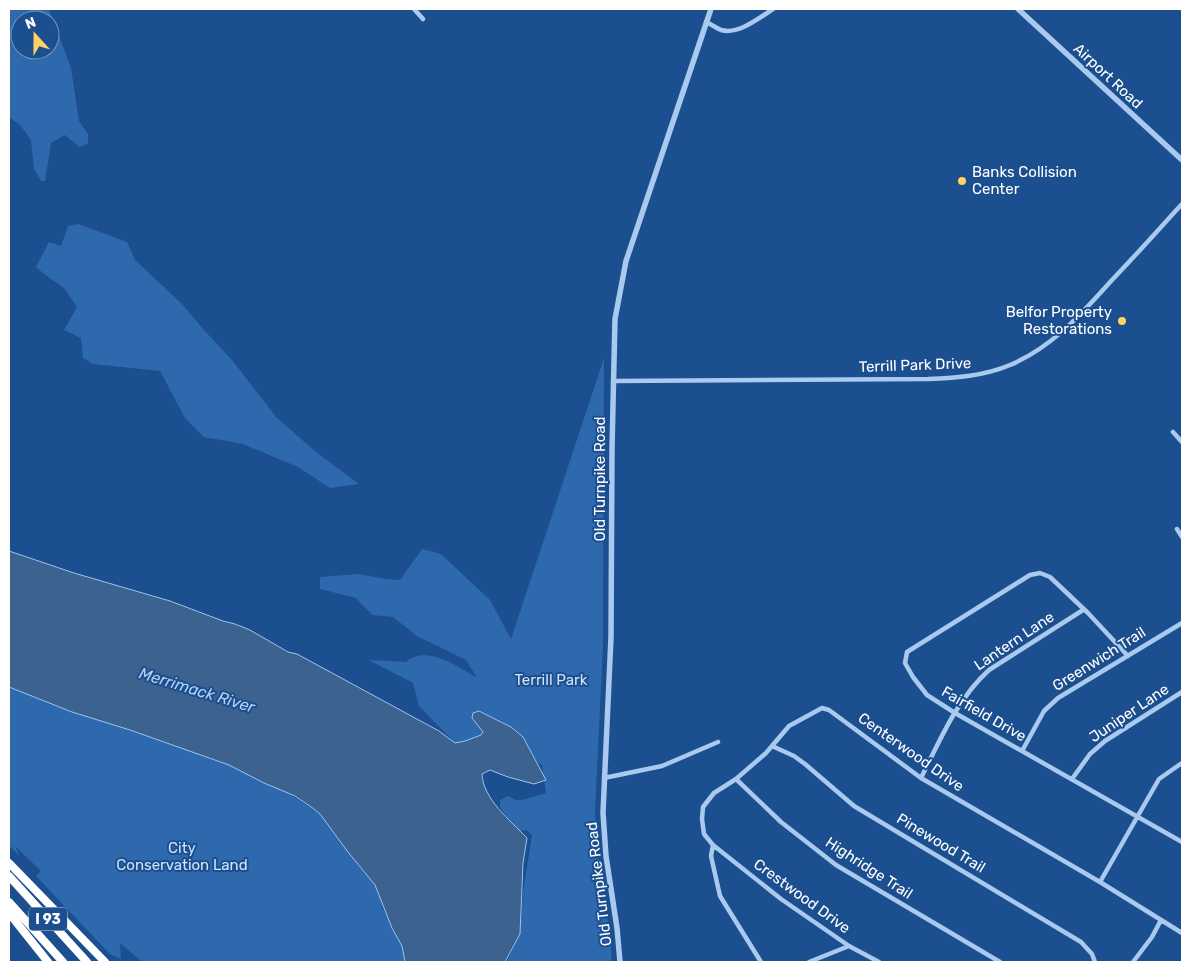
<svg xmlns="http://www.w3.org/2000/svg" width="1191" height="971" viewBox="0 0 1191 971" font-family="Rubik,sans-serif">
<style>
.green{fill:#2e69ad;fill-rule:evenodd}
.water{fill:#3c6290;stroke:#9cc4f0}
.lines{fill:none;stroke-linecap:round;stroke-linejoin:round}
.minor{stroke:#a9c9ee;stroke-width:4.5}
.tertiary{stroke:#a9c9ee;stroke-width:5.5}
.motorway{stroke:#fff;stroke-width:8}
.poi-dot{fill:#ffd166;stroke:#1b4f8f;stroke-width:2}
.labels{text-anchor:middle;dominant-baseline:central;stroke-width:4;stroke-linejoin:round;paint-order:stroke}
.shield{fill:#1b4f8f;stroke:#bbcadd;stroke-width:1}
.shield-label{font-size:14px;font-weight:bold;fill:#fff}
.street-label{font-size:15px;fill:#fff;stroke:#1b4f8f}
.poi-label{font-size:15px;fill:#fff;stroke:#1b4f8f;text-anchor:start}
.park-label{font-size:15px;fill:#cfe3fa;stroke:#1b4f8f}
.water-label{font-size:16px;font-style:italic;fill:#b5d3f5;stroke:#1b4f8f}
</style>
<rect width="100%" height="100%" fill="#1b4f8f"/>
<path class="green" d="M9,9h40l22,59 8,53 9,13v10l-9,3 -14,-12 -14,8 -6,38h-4l-7,-12 -3,-29 -11,-15 -11,-8zM20,20h30v30h-30z
M78,224l49,18 8,18 47,44 23,27 27,29 45,58 39,34 43,32 -29,4 -32,-21 -55,-23 -39,-7 -19,-19 -25,-47 -67,-7 -10,-6 -2,-20 -17,-8 13,-23 -13,-19 -20,-14 -8,-7 13,-25 12,4 7,-20z
M604,358l-1,288 -8,165 3,46 12,81 2,24h-105l13,-28 3,-41 9,-58 -6,-5 -9,2 -17,-25v-7l8,-4 8,4h6l24,-7 -4,-28c-10,-5 -12,-18 -18,-27 -10,-13 -31,-20 -45,-27l-7,7 11,15c-7,6 -19,8 -28,10l-36,-37 -6,-23 -44,-23 37,2c21,-18 52,5 71,16l-11,-18 -49,-24 -24,-19 -21,-2 -16,-17 -36,-9v-12l38,-3 28,5 14,1 22,-31 19,5 49,46 21,39z
M9,685l126,47 11,1 17,6 103,40 50,32 16,15 26,28 26,44 -2,9 20,34 7,21h-267l-22,-19 1,16 -11,-5 -74,-78 5,-5 -25,-24 3,9 -10,-11z"/>
<path class="water" d="M9,551l65,22 96,28 53,20 12,3 15,6 38,22 9,2 142,77 16,12 10,-2 16,-6 2,-3 -11,-14 1,-5 6,-2 32,16 12,10 23,43 -12,4 -26,-7 -18,-7 -8,4c1,25 28,46 45,64l-4,25 -3,71 -15,28h-100l-3,-16 -10,-18 -17,-43 -27,-33 -28,-38 -6,-5 -19,-13 -31,-13 -35,-18 -99,-35 -58,-18 -63,-25z"/>
<g class="lines">
<path class="minor" d="M414,9l9,10
M706,22c5,2 10,6 15,8 17,5 38,-12 52,-21
M613,381l315,-2c28,-1 56,-3 82,-14 43,-18 72,-52 102,-85 24,-25 47,-51 70,-76
M1173,432l9,10
M1177,529l5,8
M1128,656l-40,-43 -38,-36 -10,-4 -10,2 -123,77 -2,11 8,14 14,18 28,18 227,129
M772,746l22,10 11,8 49,42 227,136 11,12 3,8
M1022,751l22,-40 14,-13 124,-75
M604,778l58,-12 56,-24
M921,778c19,-38 36,-79 68,-108l94,-60
M736,779l45,43 55,43 164,97
M1072,779l18,-25 15,-13 77,-49
M713,845l-2,11 9,40 41,66
M1100,882l59,-103 23,-16
M809,962l40,-16
M879,962l-30,-16 -68,-47 -68,-54 -9,-11 -2,-15 1,-12 11,-14 22,-14 30,-26 23,-27 33,-18 7,2 92,68 179,104 82,51
M1133,962l19,-25 9,-17"/>
<path class="tertiary" d="M1018,9l164,151
M620,962l-3,-34 -11,-72 -3,-43 8,-176 1,-188 3,-130 11,-58 85,-252"/>
<path class="motorway" d="M9,863l96,99
M9,876l78,86
M9,902l54,60
M9,913l39,49"/>
</g>
<g class="poi-dot">
<circle cx="962" cy="181" r="5"/>
<circle cx="1122" cy="321" r="5"/>
</g>
<g class="labels">
<rect class="shield" x="29" y="907.5" width="38" height="23" rx="4"/>
<g class="shield-label">
<text x="48" y="919">I 93</text>
</g>
<g class="street-label">
<text transform="translate(1108 76) rotate(43)">Airport Road</text>
<text transform="translate(915 365) rotate(-2)">Terrill Park Drive</text>
<text transform="translate(600 479) rotate(-90)">Old Turnpike Road</text>
<text transform="translate(1014 641) rotate(-34)">Lantern Lane</text>
<text transform="translate(1099 659) rotate(-32)">Greenwich Trail</text>
<text transform="translate(1129 713) rotate(-34)">Juniper Lane</text>
<text transform="translate(984 714) rotate(30)">Fairfield Drive</text>
<text transform="translate(911 752) rotate(35)">Centerwood Drive</text>
<text transform="translate(941 843) rotate(31)">Pinewood Trail</text>
<text transform="translate(869 868) rotate(33)">Highridge Trail</text>
<text transform="translate(599 884) rotate(-97)">Old Turnpike Road</text>
<text transform="translate(802 896) rotate(36)">Crestwood Drive</text>
</g>
<g class="poi-label">
<text x="972" y="172">Banks Collision<tspan x="972" dy="17">Center</tspan></text>
<text x="1112" y="312" text-anchor="end">Belfor Property<tspan x="1112" dy="17">Restorations</tspan></text>
</g>
<g class="park-label">
<text x="551" y="680">Terrill Park</text>
<text x="182" y="848">City<tspan x="182" dy="17">Conservation Land</tspan></text>
</g>
<g class="water-label">
<text transform="translate(197 690) rotate(17)">Merrimack River</text>
</g>
</g>
<rect width="1191" height="971" fill="none" stroke="#ffffff" stroke-width="20"/>
<g transform="translate(35 35) rotate(339)"><circle r="24" fill="#1b4f8f" stroke="#7695bc"/>
<path d="M0-4L9 19L0 12L-9 19Z" fill="#ffd166"/>
<text y="-8" font-size="14" font-weight="bold" text-anchor="middle" fill="#ffffff">N</text>
</g>
</svg>
